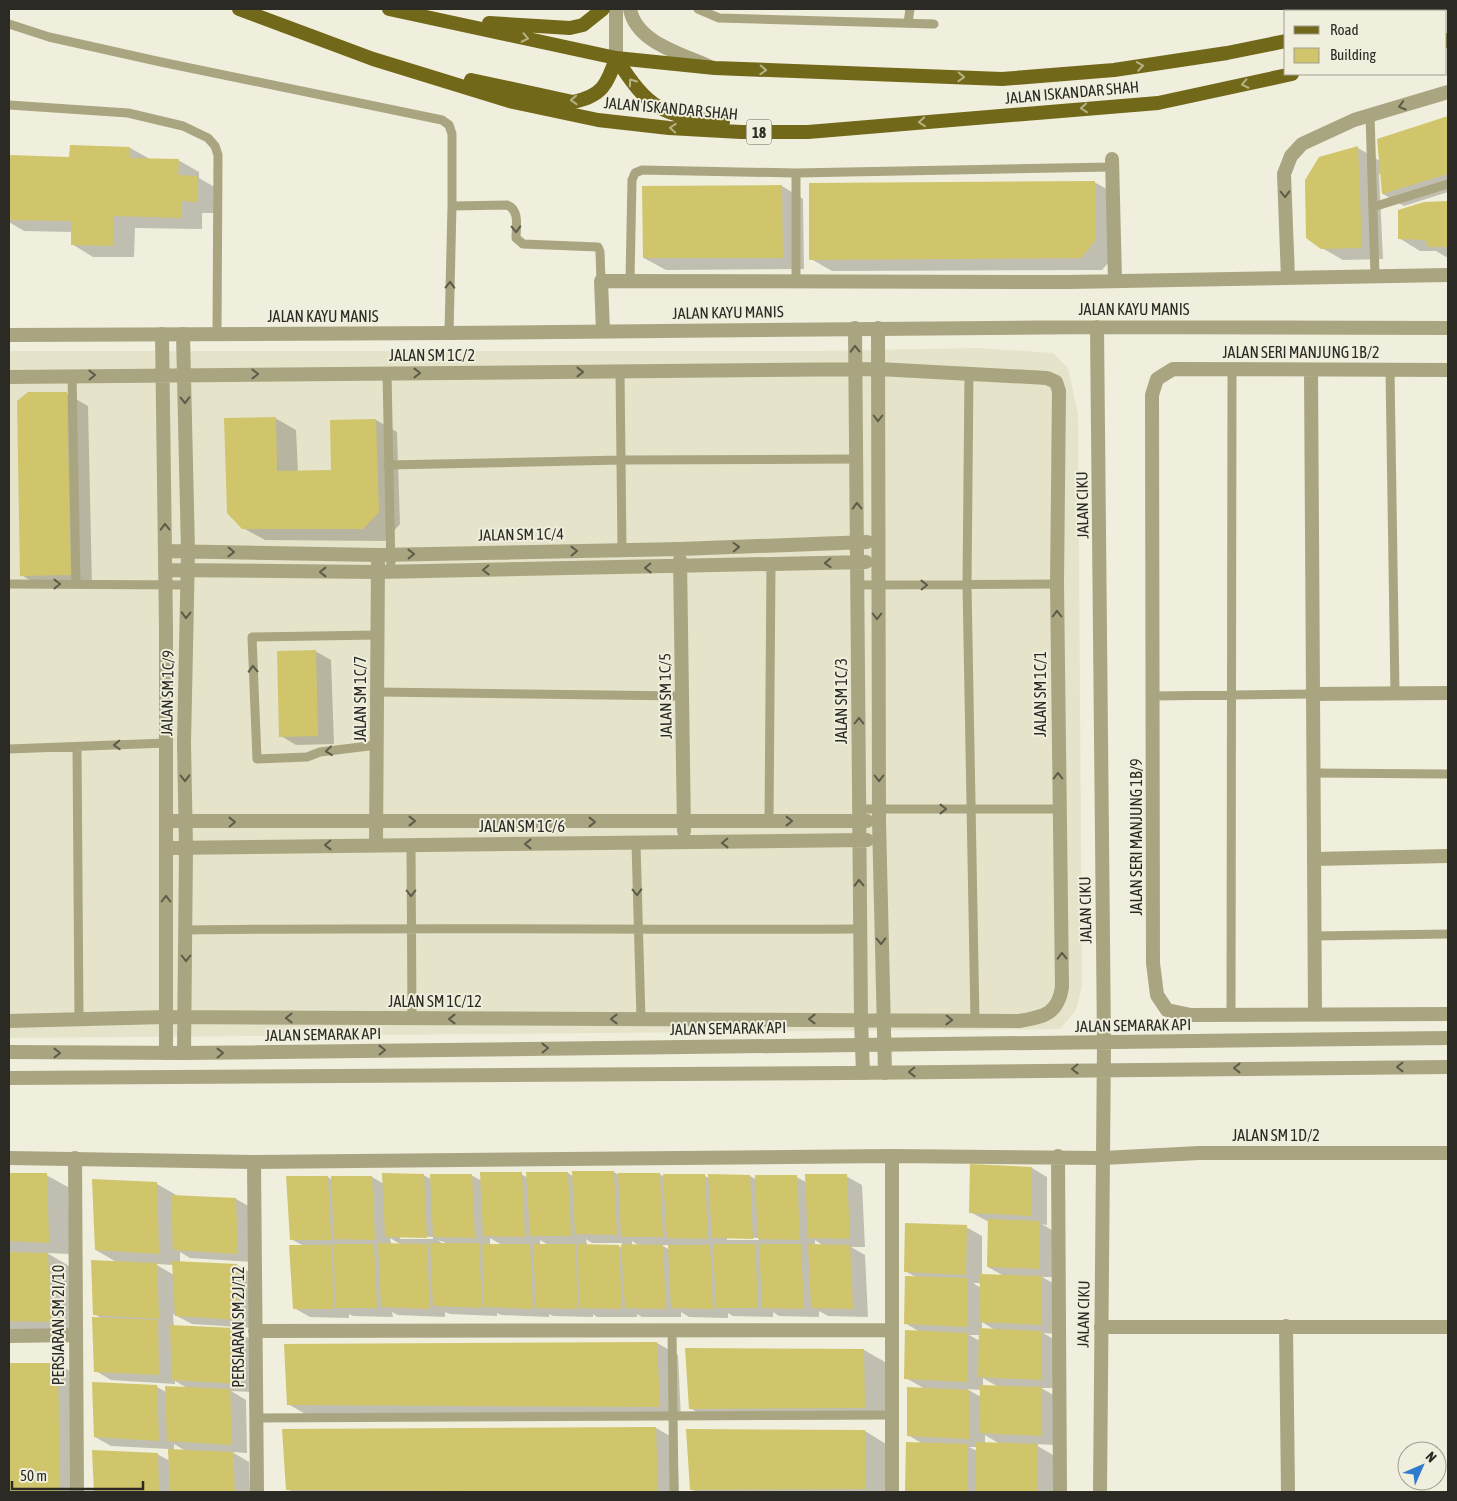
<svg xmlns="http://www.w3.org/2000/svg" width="1457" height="1501" viewBox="0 0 1457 1501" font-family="'Asap Condensed',sans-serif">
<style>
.built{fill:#e5e3c9}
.shadow{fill:#0003;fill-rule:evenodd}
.building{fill:#d0c56a}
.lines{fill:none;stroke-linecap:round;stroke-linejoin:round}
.service{stroke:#a9a580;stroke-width:9}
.minor{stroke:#a9a580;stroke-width:14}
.tertiary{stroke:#a9a580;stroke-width:14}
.primary{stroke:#72681a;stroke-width:14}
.oneway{stroke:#b7b285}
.oneway2{stroke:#5d5b49}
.labels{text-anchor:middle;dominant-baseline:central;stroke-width:4;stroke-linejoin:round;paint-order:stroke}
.shield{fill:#f0eedc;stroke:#66655b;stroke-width:1}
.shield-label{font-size:15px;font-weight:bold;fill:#2b2a24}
.street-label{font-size:16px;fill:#2b2a24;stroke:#f0eedc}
</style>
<rect width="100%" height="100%" fill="#f0eedc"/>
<path class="built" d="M978,348l75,5 15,15 10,46 4,572 -6,24 -16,19 -1051,9v-687h809z"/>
<path class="shadow" d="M1448,117v75l-44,14 -21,-12 -1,-21 -3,1 4,85 -40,1 -21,-12 36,-100 22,13 -2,-22z
M130,148l20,11 28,1 21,12v6l19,11v24h-16v16l-67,-1 -1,29h-41l-21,-13v-12l-48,-1 -15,-9v-66l62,2z
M1094,182l22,12v60l-14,16 -270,1 -21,-12z
M782,186l21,13 1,70 -138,1 -22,-12 -1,-71z
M1448,202v56l-12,-7h-16l-21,-13 25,-35z
M67,394l21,12 4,181h-50l-21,-12z
M275,418l21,12 2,42 34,-1 44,-51 21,12 3,92 -15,17 -120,-1 -22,-12z
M315,651l16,9 3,84 -38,1 -15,-9z
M1032,1168l15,9v48l-5,-1 13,8v45h-13l16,9 -1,48 -14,-1 14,8 -1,47h-15l16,9v48l-23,-1 19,11v37h-143l-3,-2 16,-46 -15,-9 17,-46 -19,-11 14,-46 -15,-9 11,-46 -11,-6 61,-44 16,9v39l22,1 -16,-9 1,-45 -19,-10zM973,1283h8v5zM982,1322l13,8h-13zM969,1335h11v6zM983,1378l5,3 9,5h-14zM967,1389l14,1v7zM985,1435l15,9h-15zM969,1447h8v4z
M614,1172l5,3 40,-1 6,3 40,-1 5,3 40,-3 7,4 39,-3 10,5 40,-6 16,9 3,62h-14l14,8 3,62 -40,-1 -9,-5v6l-40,-1 -6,-4v5l-40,-1 -5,-3v5l-39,-1 -8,-5v5h-39l-5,-3v3h-40l-4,-3v3l-40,-1 -4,-2v3l-48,-2 -4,-2v3l-47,-2 -5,-2v5l-47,-2 -6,-3 1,5 -40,-1 -4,-2v4l-39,-1 -16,-9 10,-62 -13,-7 37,-62 4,3v-3h40l12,7 39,-9 8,4 40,-4 11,6 39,-7 7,4 40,-5 6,4zM400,1236l33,1v2h-33zM727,1237l32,1v2h-32zM390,1238l12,7h-11zM490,1238l12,7h-12zM586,1239l6,4h30l1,5 -5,-2h-31zM438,1240l11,4h-6zM540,1240l10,6h-10zM815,1240l9,6h-9zM632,1241l8,5h-8zM661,1245h8l1,5z
M9,1174l37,1 22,12 2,67 -23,-1 22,13 2,67 -58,-1 -4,-3v-76h5l-5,-2z
M157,1184l21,12 58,3 16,9 1,54 -63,-4 -10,-6v11l57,2 16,9 2,54 -63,-4 -19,-10 1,13 61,3 15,9 2,53 -21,-1 15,9 1,53 -15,-1 17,10 1,30h-155l-1,-41 63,3 13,7 -1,-12 -58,-3 -16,-9 62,-50 9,5 23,-3 -14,-8v3l-64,-4 -15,-9 6,-52 -7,-5 23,-51 -22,-13zM155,1264l19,1v10zM174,1444l12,7 -12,-1z
M657,1343l21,12 3,64 -372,-3 -21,-12z
M864,1350l21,12 1,57 -175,1 -21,-12z
M58,1364l21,12 2,116h-72v-127z
M656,1428l21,12 2,52h-386l-6,-3z
M688,1431h177l21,13 1,48h-191l-5,-3z"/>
<path class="building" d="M1448,116v58l-66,20 -5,-55z
M70,145l60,2v11l49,1 -1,16 19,1v26l-16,-1v17l-67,-2 -1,30 -42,-1v-24l-62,-1v-65l60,2z
M1358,146l4,102 -41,1 -15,-11 -1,-58 14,-23z
M1095,181v60l-14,17 -272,2v-77z
M782,185l1,73h-140l-1,-72z
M1448,201v46h-20l-3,-7 -27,-1v-29l26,-8z
M28,392h39l4,183 -51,1 -3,-175z
M276,417l1,54 54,-1 -1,-50 46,-1 3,93 -16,17h-121l-15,-16 -3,-95z
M316,650l2,86 -39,1 -2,-86z
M970,1164l62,3 -1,49 -62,-3z
M572,1171h42l3,64 -42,-1z
M480,1172h42l3,65 -42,-1z
M526,1172h42l3,64h-41z
M9,1173h38l2,70 -40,-2z
M382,1173l42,1 3,64 -42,-1z
M618,1173h42l3,64h-42z
M430,1174h42l3,64 -42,-1z
M663,1174h42l3,65 -41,-1z
M708,1174l42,1 3,64 -41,-1z
M805,1174h42l3,65 -42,-1z
M755,1175h42l3,65 -42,-1z
M286,1176h42l3,64h-41z
M331,1176h41l3,64 -41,-1z
M92,1179l65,3 2,72 -64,-4z
M171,1195l65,3 2,56 -65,-4z
M988,1219l51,2 1,48 -53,-2z
M905,1223l62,2 -1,50 -62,-3z
M378,1243l49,1 3,65 -49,-2z
M430,1243h49l3,65 -49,-2z
M333,1244h41l3,64h-41z
M482,1244h48l3,65 -49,-2z
M533,1244h42l3,65 -42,-1z
M577,1244l42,1 3,64 -42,-1z
M621,1244l42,1 3,64 -41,-1z
M713,1244h42l3,64h-42z
M759,1244h42l3,65 -42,-1z
M808,1244l42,1 3,64 -42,-1z
M289,1245h42l3,64h-41z
M668,1245h42l3,64 -42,-1z
M9,1252l39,1 3,69 -42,-1z
M91,1260l66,3 2,56 -66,-4z
M172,1261l65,3 2,56 -64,-4z
M980,1274l62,2v49l-63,-3z
M905,1276l62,2v49l-63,-3z
M92,1317l66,3 1,55 -65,-3z
M170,1325l65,3 2,56 -65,-4z
M979,1328l62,3v49l-63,-3z
M905,1330l62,3v49l-63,-3z
M657,1342l3,65 -373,-2 -3,-61z
M685,1348l179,1 1,59 -176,1z
M9,1363h49l2,129h-51z
M92,1382l65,3 2,56 -65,-4z
M980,1385l62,2 -1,49 -62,-3z
M165,1386l65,3 2,56 -65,-4z
M907,1387l63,3 -1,49 -62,-3z
M656,1427l2,65 -372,-2 -4,-61z
M686,1429l179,1 1,59 -176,1z
M906,1442l62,2v48l-63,-1z
M976,1442l62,2 -1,48 -62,-1z
M168,1449l65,3 2,40h-65z
M92,1450l66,3 1,39h-65z"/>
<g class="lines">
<path class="service" d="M698,9l21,9 215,6
M908,23l2,-14
M9,24l40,13 112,25 281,58 7,5 3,9v72
M9,105l119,8 55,13 25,12 7,8 3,9 -1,179
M1370,115l5,161
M1373,207l75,-23
M630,280l2,-100 3,-7 7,-3 154,3 316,-6
M796,282v-109
M449,333l3,-127 55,-1c13,5 9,21 9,33l7,6 75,3 2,5 1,29
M1390,370l5,323
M620,372l2,178
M387,373l4,198
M969,373l-2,212 8,436
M72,375l4,209
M388,465l233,-5 236,-1
M9,584l178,1
M858,585l199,-1
M377,692l305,4
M1153,696l160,-2
M377,745l-57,7 -13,5 -50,2 -5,-122 125,-2
M77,747l2,272
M9,749l157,-6
M1313,773l135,1
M859,809h200
M769,822l2,-257
M411,844l1,174
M636,844l5,175
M186,930c225,-3 449,0 674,-1
M1314,936l134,-2
M1231,1015l1,-645
M672,1330l2,162
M256,1418l636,-3"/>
<path class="minor" d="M1112,159l3,122
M1288,278l-4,-104 7,-18 11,-12 52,-24 94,-28
M855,328l6,692 2,53
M878,328l1,493 6,252
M603,331l-2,-50 468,1 379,-7
M162,334l4,294v425
M183,334l5,217 -4,192 2,105 -2,205
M1311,370l4,645
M1448,370l-275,-1 -16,10 -5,16 1,568 4,32 10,15 24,5 257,-1
M9,377l869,-8 169,9 9,4 3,9 -2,193 5,403c-4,27 -18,30 -43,34l-853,-4 -157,4
M165,551l213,4 302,-6 187,-7
M680,560l4,271
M165,570l213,2 488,-10
M1313,694l135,-1
M166,821h701
M376,844l2,-282
M166,848l701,-8
M1314,859l134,-3
M892,1156v336
M1058,1156l2,336
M9,1158l245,4 638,-6 211,2 96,-5h249
M75,1158l2,334
M254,1162l3,330
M1286,1326l2,166
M1101,1327h347
M255,1331l636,-1
M9,1336l67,-1"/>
<path class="tertiary" d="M616,9v49
M630,9c6,34 53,45 80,58
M1097,327l7,716 -4,449
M9,335l440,-2 648,-6 351,1
M9,1052l175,1 1264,-15
M9,1078l839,-5 600,-6"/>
<path class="primary" d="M239,9l134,50 140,43 85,18 71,8 72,4h67l350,-29 134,-29
M389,9l227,49 99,10 287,11 112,-9 113,-17 59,-12
M1414,11l10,-2
M489,23l81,5 13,-3 20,-16
M1446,41l2,-1
M616,58c33,52 46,58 107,64
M471,80l102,22c29,-6 34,-17 43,-44"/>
</g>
<defs><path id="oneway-chevron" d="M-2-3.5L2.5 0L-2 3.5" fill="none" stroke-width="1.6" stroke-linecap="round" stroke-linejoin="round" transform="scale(1.25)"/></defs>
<g class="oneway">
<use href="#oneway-chevron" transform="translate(525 38) rotate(12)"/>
<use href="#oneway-chevron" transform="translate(1140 66) rotate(-8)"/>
<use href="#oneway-chevron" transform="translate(763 70) rotate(2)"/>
<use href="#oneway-chevron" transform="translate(961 77) rotate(2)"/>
<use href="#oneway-chevron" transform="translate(632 82) rotate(-125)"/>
<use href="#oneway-chevron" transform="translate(1245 84) rotate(168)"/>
<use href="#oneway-chevron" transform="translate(574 100) rotate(178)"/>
<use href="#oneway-chevron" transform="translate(1084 108) rotate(175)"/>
<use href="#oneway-chevron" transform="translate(922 122) rotate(175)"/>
<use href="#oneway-chevron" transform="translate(673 128) rotate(-176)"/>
</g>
<g class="oneway2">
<use href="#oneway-chevron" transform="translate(1402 106) rotate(163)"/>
<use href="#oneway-chevron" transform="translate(1285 194) rotate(88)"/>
<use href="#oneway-chevron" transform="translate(516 229) rotate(88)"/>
<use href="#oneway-chevron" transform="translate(450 285) rotate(-89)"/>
<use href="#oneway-chevron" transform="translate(855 349) rotate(-91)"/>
<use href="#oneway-chevron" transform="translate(580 372)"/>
<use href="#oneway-chevron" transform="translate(417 373)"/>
<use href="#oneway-chevron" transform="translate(255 374)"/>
<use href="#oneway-chevron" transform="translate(92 375) rotate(-1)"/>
<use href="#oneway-chevron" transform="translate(185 400) rotate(89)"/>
<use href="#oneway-chevron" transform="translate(878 418) rotate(90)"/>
<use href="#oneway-chevron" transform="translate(857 506) rotate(-91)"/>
<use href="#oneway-chevron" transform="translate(165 527) rotate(-91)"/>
<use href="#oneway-chevron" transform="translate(736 547) rotate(-2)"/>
<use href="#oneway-chevron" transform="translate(574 551) rotate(-1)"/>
<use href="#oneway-chevron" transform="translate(231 552) rotate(1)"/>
<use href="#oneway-chevron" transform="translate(411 554) rotate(-1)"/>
<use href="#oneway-chevron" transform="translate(828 563) rotate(178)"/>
<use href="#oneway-chevron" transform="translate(648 568) rotate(179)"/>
<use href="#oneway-chevron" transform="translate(486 570) rotate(179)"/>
<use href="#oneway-chevron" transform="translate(323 572) rotate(-180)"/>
<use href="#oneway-chevron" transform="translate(57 584)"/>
<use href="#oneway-chevron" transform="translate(924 585) rotate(-1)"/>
<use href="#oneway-chevron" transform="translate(1057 614) rotate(-90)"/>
<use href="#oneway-chevron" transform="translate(186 615) rotate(91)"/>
<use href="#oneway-chevron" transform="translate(877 616) rotate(90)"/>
<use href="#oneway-chevron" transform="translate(253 669) rotate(-92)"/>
<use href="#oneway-chevron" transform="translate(859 721) rotate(-90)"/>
<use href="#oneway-chevron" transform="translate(117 745) rotate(178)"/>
<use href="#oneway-chevron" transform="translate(329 751) rotate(174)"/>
<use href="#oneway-chevron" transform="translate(1058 776) rotate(-90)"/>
<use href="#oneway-chevron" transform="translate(185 778) rotate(89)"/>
<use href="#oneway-chevron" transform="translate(879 778) rotate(90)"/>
<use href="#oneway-chevron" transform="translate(943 809)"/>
<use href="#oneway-chevron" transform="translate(412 821)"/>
<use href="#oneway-chevron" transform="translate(789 821)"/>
<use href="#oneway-chevron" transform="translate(232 822) rotate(-1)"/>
<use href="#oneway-chevron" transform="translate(592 822)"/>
<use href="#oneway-chevron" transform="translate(725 843) rotate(179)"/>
<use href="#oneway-chevron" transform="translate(528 844) rotate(180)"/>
<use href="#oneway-chevron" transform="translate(328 845) rotate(179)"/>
<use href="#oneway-chevron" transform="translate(859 883) rotate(-91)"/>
<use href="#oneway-chevron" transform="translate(637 892) rotate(88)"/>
<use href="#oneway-chevron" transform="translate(411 893) rotate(90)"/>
<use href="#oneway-chevron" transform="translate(166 899) rotate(-90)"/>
<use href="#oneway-chevron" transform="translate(881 941) rotate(89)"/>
<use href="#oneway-chevron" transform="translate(1062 956) rotate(-91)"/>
<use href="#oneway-chevron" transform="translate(186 958) rotate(90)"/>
<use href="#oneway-chevron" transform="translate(289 1018) rotate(-180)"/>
<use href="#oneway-chevron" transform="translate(452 1019) rotate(-180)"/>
<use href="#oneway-chevron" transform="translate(614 1019) rotate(-180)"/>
<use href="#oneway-chevron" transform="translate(812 1019) rotate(-180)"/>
<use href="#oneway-chevron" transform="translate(949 1020) rotate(1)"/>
<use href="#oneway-chevron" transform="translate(545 1048) rotate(-1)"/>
<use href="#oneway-chevron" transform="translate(382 1050) rotate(-1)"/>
<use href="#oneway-chevron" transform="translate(57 1053)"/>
<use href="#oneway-chevron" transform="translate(220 1053) rotate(-1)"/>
<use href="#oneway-chevron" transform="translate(1400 1067) rotate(180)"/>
<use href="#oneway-chevron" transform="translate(1237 1068) rotate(180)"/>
<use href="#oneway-chevron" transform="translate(1075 1069) rotate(179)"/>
<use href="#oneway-chevron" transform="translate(912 1072) rotate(179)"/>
</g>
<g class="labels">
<rect class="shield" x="746.5" y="119.5" width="25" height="25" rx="4"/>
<g class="shield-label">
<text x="759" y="132">18</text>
</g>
<g class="street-label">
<text transform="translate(1072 92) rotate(-5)">JALAN ISKANDAR SHAH</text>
<text transform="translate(671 108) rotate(5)">JALAN ISKANDAR SHAH</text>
<text x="1134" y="309">JALAN KAYU MANIS</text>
<text transform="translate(728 312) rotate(-1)">JALAN KAYU MANIS</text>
<text x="323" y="316">JALAN KAYU MANIS</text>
<text x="1301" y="352">JALAN SERI MANJUNG 1B/2</text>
<text x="432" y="355">JALAN SM 1C/2</text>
<text transform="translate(1082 505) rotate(-91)">JALAN CIKU</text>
<text transform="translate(521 534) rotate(-1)">JALAN SM 1C/4</text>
<text transform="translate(167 693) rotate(-89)">JALAN SM 1C/9</text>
<text transform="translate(1040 694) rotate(-90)">JALAN SM 1C/1</text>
<text transform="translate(665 696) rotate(-91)">JALAN SM 1C/5</text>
<text transform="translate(360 699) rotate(-90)">JALAN SM 1C/7</text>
<text transform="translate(841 701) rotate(-90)">JALAN SM 1C/3</text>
<text x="522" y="826">JALAN SM 1C/6</text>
<text transform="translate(1136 837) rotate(-90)">JALAN SERI MANJUNG 1B/9</text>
<text transform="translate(1085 910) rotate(-91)">JALAN CIKU</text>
<text x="435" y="1001">JALAN SM 1C/12</text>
<text transform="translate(1133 1025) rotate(-1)">JALAN SEMARAK API</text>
<text transform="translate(728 1028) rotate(-1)">JALAN SEMARAK API</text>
<text transform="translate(323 1034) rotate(-1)">JALAN SEMARAK API</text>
<text x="1276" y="1135">JALAN SM 1D/2</text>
<text transform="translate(1083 1314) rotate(-89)">JALAN CIKU</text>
<text transform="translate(58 1325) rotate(-90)">PERSIARAN SM 2I/10</text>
<text transform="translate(238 1327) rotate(-90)">PERSIARAN SM 2J/12</text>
</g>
</g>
<rect width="1457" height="1501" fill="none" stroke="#2b2a24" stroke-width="20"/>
<rect x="1284" y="10" width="162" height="65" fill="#f0eedc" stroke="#a1a092"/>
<rect x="1294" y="26" width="25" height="8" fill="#72681a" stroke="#a1a092"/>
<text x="1330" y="35" font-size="15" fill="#2b2a24">Road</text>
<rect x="1294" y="48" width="25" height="15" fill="#d0c56a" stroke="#a1a092"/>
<text x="1330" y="60" font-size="15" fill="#2b2a24">Building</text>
<g transform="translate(1422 1466) rotate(45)"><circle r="24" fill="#f0eedc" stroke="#a1a092"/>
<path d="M0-4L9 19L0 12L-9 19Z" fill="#2e7ccc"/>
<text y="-8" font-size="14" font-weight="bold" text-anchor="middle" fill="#2b2a24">N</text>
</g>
<path d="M12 1481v8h131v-8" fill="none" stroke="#2b2a24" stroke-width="2.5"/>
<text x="20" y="1481" font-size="15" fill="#2b2a24" stroke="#f0eedc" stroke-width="4" paint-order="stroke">50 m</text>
</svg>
